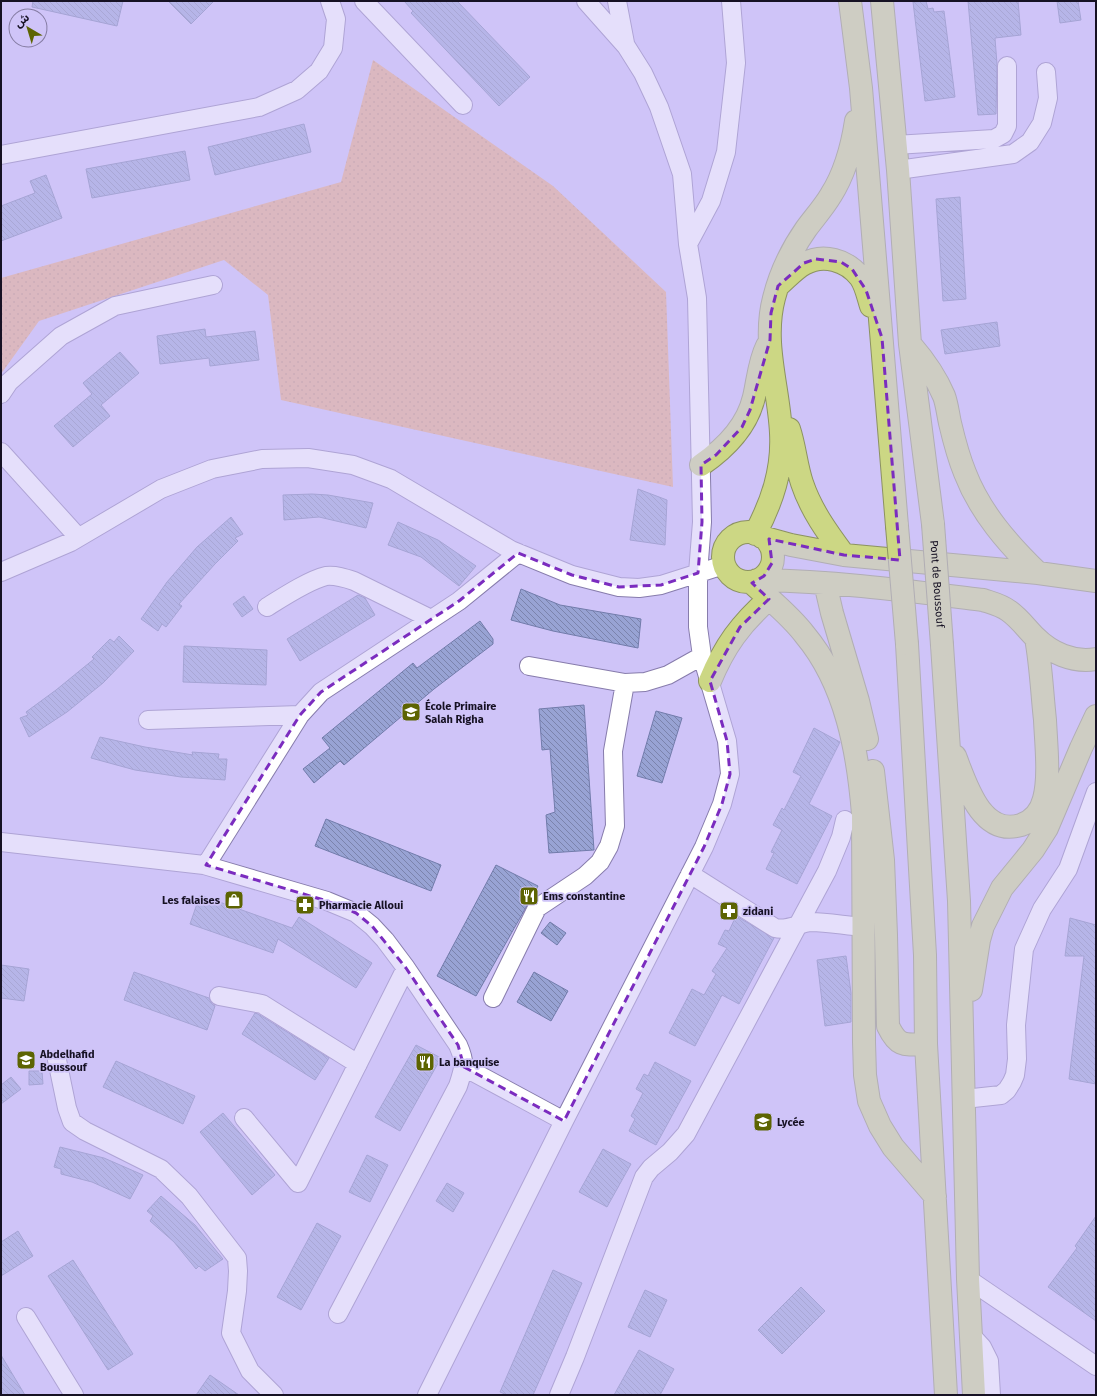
<svg xmlns="http://www.w3.org/2000/svg" width="1097" height="1396" viewBox="0 0 1097 1396" font-family="'Fira Sans','Noto Sans Arabic',sans-serif">
<style>
.grass{fill:url(#grass-dots)}
.building{fill:url(#building-back-hatch);stroke:#727cab}
.lines{fill:none;stroke-linecap:round;stroke-linejoin:round}
.minor-casing{stroke:#877cac;stroke-width:20}
.highway-casing{stroke:#8c9262;stroke-width:24}
.minor{stroke:#fff;stroke-width:18}
.highway{stroke:#ccd784;stroke-width:22}
.highway-bridge-casing{stroke:#8c9262;stroke-width:24;stroke-linecap:butt}
.highway-bridge{stroke:#ccd784;stroke-width:22}
.marked{fill:none;stroke:#7b2cbf;stroke-width:3;stroke-dasharray:8 5;stroke-linejoin:round}
.labels{text-anchor:middle;dominant-baseline:central;stroke-width:3.5;stroke-linejoin:round;paint-order:stroke}
.street-label{font-size:11px;fill:#161123;stroke:#cfc4f8}
.poi-label{font-size:11px;font-weight:bold;fill:#161123;stroke:#cfc4f8;text-anchor:start}
</style>
<defs>
<pattern id="grass-dots" width="8" height="8" patternUnits="userSpaceOnUse"><rect width="8" height="8" fill="#e8a87d"/><path d="M2 2h.1M6 6h.1" fill="none" stroke="#c6906c" stroke-width="1.8" stroke-linecap="round"/></pattern>
<pattern id="building-back-hatch" width="6" height="6" patternUnits="userSpaceOnUse"><rect width="6" height="6" fill="#98a3d4"/><path d="M-1 5l2 2M0 0l6 6M5-1l2 2" fill="none" stroke="#7b83ac"/></pattern>
</defs>
<rect width="100%" height="100%" fill="#cfc4f8"/>
<path class="grass" d="M373,60l180,126 113,106 7,195 -392,-87 -13,-105 -44,-35 -185,61 -38,53v-96l340,-96z"/>
<path class="building" d="M33,1h90l-6,25 -85,-19z
M168,1h46l-23,23z
M404,1h53l73,76 -31,29 -88,-93 2,-2z
M926,1l2,8 5,-1 1,4 10,-1 11,86 -30,4 -12,-99z
M968,1h50l3,34 -26,3 2,26 -1,50 -18,1z
M1057,1h21l3,19 -21,3z
M304,124l7,28 -96,23 -7,-28z
M185,151l5,29 -98,18 -6,-29z
M46,175l16,43 -61,23v-35l34,-13 -5,-12z
M960,197l6,102 -23,2 -7,-102z
M997,322l3,24 -55,8 -4,-24z
M205,329l1,8 49,-6 4,29 -49,6 -1,-8 -49,6 -3,-28z
M120,352l19,21 -38,32 9,11 -37,31 -19,-21 38,-32 -9,-11z
M638,489l29,11 -2,45 -35,-5z
M312,494l16,1 45,8 -7,25 -47,-11 -35,3 -1,-25z
M231,517l12,17 -8,4 3,3 -23,23 -36,40 3,2 -16,21 -4,-3 -4,7 -17,-12 26,-37 30,-35z
M398,522l40,18 38,26 -17,20 -38,-29 -33,-12z
M521,589l39,16 81,14 -3,29 -85,-17 -42,-11z
M358,595l7,3 10,17 -75,46 -13,-22z
M244,596l9,13 -11,8 -9,-13z
M480,621l13,18v5l-59,45 -90,76 -4,-4 -26,22 -11,-14 27,-21 -8,-10 91,-75 4,5z
M119,636l15,15 -31,32 -36,29 -38,25 -9,-19 8,-3 -2,-3 30,-22 38,-31 -2,-2 18,-18 4,3z
M184,646l83,4 -1,35 -83,-3z
M584,705l10,145 -45,3 -3,-38 9,-3 -5,-63 -8,1 -3,-41z
M656,711l26,7 -20,65 -25,-7z
M814,728l26,14 -31,62 23,12 -35,68 -31,-15 8,-16 -3,-1 11,-22 -9,-5 9,-17 2,2 17,-34 -8,-4z
M100,737l45,10 48,8 -1,-3 27,2 -1,5h9l-2,21 -44,-3 -46,-7 -44,-12z
M326,819l115,46 -10,26 -116,-45z
M496,865l42,21 -62,110 -39,-20z
M200,895l92,33 7,-11 73,46 -16,25 -78,-49 -5,14 -83,-29z
M736,916l38,22 -35,66 -17,-9 -27,51 -26,-13 23,-44 12,6 12,-21 -4,-3 15,-23 -9,-4 7,-14 4,1z
M1070,918l26,7v159l-27,-5 15,-123h-19z
M550,922l16,11 -9,12 -16,-12z
M846,956l5,37v29l-26,4 -8,-66z
M1,965l28,4 -5,32 -23,-3z
M134,972l75,26 3,6 3,2 -8,24 -83,-30z
M534,972l34,19 -17,30 -34,-19z
M255,1013l3,1 71,44 -14,22 -73,-46z
M416,1045l25,13 -41,73 -25,-14z
M116,1061l79,35 -12,28 -80,-37z
M655,1062l36,19 -35,64 -27,-14 6,-12 -4,-3 12,-23 -7,-4 8,-15 4,2z
M29,1071h13l1,13 -14,1z
M11,1077l10,12 -20,15v-19z
M223,1113l52,62 -23,20 -52,-63z
M60,1147l44,11 39,17 -13,24 -38,-17 -31,-8v-5l-7,-2z
M603,1149l28,15 -24,43 -28,-15z
M367,1155l21,10 -18,37 -21,-10z
M447,1183l17,10 -11,19 -17,-11z
M161,1196l34,29 28,34 -18,12 -6,-5 -3,3 -22,-27 -24,-21 3,-5 -6,-5z
M1096,1216v105l-48,-34 29,-39 -2,-2z
M317,1223l24,13 -40,74 -24,-13z
M18,1231l15,25 -32,20v-34z
M73,1260l60,94 -25,16 -60,-94z
M553,1270l29,13 -49,112h-26l-7,-3z
M801,1287l24,24 -43,43 -24,-24z
M645,1290l22,10 -17,37 -22,-10z
M639,1350l35,19 -14,26h-46z
M1,1355l24,40h-24z
M210,1375l29,20h-43z"/>
<g class="lines">
<defs>
<path id="minor" d="M364,1l99,104
M617,1l8,42
M895,145l99,-6 9,-5 4,-8v-60
M1,155l258,-48 38,-17 22,-19 14,-23 3,-29 -6,-18
M898,170l115,-16 17,-12 12,-19 6,-25 -2,-26
M688,244l23,-43 15,-49 10,-89 -5,-62
M1,394l8,-12 52,-46 54,-30 98,-21
M1,452l77,85
M1,572l70,-30 90,-53 51,-20 50,-10 46,-1 45,7 38,14 120,71 61,25 47,12 20,1 22,-3 63,-20
M267,607c16,-10 42,-27 59,-31 10,-1 19,2 28,5l77,38
M529,666l96,17 20,-1 23,-7 34,-19
M148,720l152,-5
M1,842l203,23 123,36 29,12 16,13 13,14 21,28 52,77c8,18 6,23 0,41l-120,228
M206,865l94,-150 21,-23 138,-91 59,-48
M690,874l85,54c13,3 24,-5 36,-6 17,0 36,4 53,5
M219,996l43,8 96,60
M493,998l44,-90 48,-32 15,-14 9,-16 6,-20 -2,-75 12,-68
M57,1060l10,48 5,14 13,9 76,38 28,27 48,62 1,13 -1,20 -6,42 19,38 24,24
M464,1067l100,54
M964,1099l37,-4 6,-5 5,-8 3,-7 2,-16 -1,-34 8,-76 18,-40 26,-40 28,-77
M244,1118l54,65 108,-215
M968,1279l128,87
M26,1317l48,78
M971,1335l11,12 7,14 2,34
M427,1395l137,-274 140,-274 18,-43 8,-30 -3,-33 -25,-85 -4,-29v-54l4,-51 -5,-224 -9,-54 -6,-70 -23,-67 -16,-34 -17,-27 -40,-45
M559,1395l16,-38 69,-180 7,-9 19,-16 16,-18 141,-263 14,-34 4,-17"/>
<path id="highway" d="M850,1l11,87 36,438
M882,1l16,169 12,174 23,180
M780,284c8,-7 15,-15 24,-20 19,-11 43,-4 56,13 6,8 8,20 11,29
M911,345c13,15 25,32 33,51 3,8 4,18 6,27 4,17 8,33 15,50 15,39 43,71 73,100
M789,429c6,18 7,36 13,54 9,27 25,49 42,72
M701,465c25,-17 46,-38 53,-68 4,-17 5,-35 13,-51
M723 557a25 25 0 1 1 50 0a25 25 0 1 1-50 0Z
M755,534c17,-32 28,-64 26,-101 -2,-45 -19,-90 -7,-135 6,-24 18,-49 32,-69 8,-11 18,-22 25,-34 14,-22 21,-48 25,-74
M762,537l29,8 53,10 194,18 58,8
M757,580c76,1 152,11 226,20 9,3 18,5 26,11 10,7 17,17 26,26 16,16 38,26 61,22
M751,582c18,17 39,33 54,53 41,49 53,117 58,179l1,228 1,33 4,26 11,25 13,21 42,49
M825,583l7,30 26,88 9,38
M907,644l18,311 1,89 20,351
M942,645l17,256 9,378 6,116
M710,681c14,-34 31,-58 59,-82
M955,756c11,28 26,81 66,69 12,-4 20,-14 23,-26 6,-22 2,-56 1,-79 -3,-27 -4,-55 -9,-82
M873,771l10,89 3,75 2,91c10,21 16,19 38,18
M971,990l8,-50 4,-14 19,-38 31,-38 14,-22 34,-80 15,-32"/>
</defs>
<use href="#minor" class="minor-casing"/>
<use href="#highway" class="highway-casing"/>
<use href="#minor" class="minor"/>
<use href="#highway" class="highway"/>
<defs>
<g id="highway-bridge">
<path id="s1" d="M933,524l9,121"/>
<path d="M897,526l10,118"/>
</g>
</defs>
<use href="#highway-bridge" class="highway-bridge-casing"/>
<use href="#highway-bridge" class="highway-bridge"/>
</g>
<path d="M0 0H1097V1396H0ZM816,259l25,3 11,7 14,21 16,48 18,222 -56,-5 -75,-16 3,24 -8,13 -12,7 17,16 -29,28 -30,54 17,60 3,33 -8,30 -18,43 -140,274 -100,-54 -6,-22 -52,-77 -34,-42 -16,-13 -29,-12 -121,-36 94,-150 21,-23 138,-91 59,-48 54,22 47,12 42,-2 37,-12 4,-51 -1,-57 15,-10 26,-28 8,-17 20,-70 1,-27 7,-27 26,-23z" fill="#cfc4f8" fill-opacity=".55" fill-rule="evenodd"/>
<path class="marked" d="M816,259l25,3 11,7 14,21 16,48 18,222 -56,-5 -75,-16 3,24 -8,13 -12,7 17,16 -29,28 -30,54 17,60 3,33 -8,30 -18,43 -140,274 -100,-54 -6,-22 -52,-77 -34,-42 -16,-13 -29,-12 -121,-36 94,-150 21,-23 138,-91 59,-48 54,22 47,12 42,-2 37,-12 4,-51 -1,-57 15,-10 26,-28 8,-17 20,-70 1,-27 7,-27 26,-23z"/>
<defs>
<symbol id="school-square" viewBox="-11 -11 22 22"><rect x="-9" y="-9" width="18" height="18" rx="4" fill="#5d6402" stroke="#cfc4f8"/><path d="M0-5L7-2L0 1L-7-2ZM-4 1L0 2.5L4 1V4Q0 6-4 4Z" fill="#fff"/></symbol>
<symbol id="restaurant-square" viewBox="-11 -11 22 22"><rect x="-9" y="-9" width="18" height="18" rx="4" fill="#5d6402" stroke="#cfc4f8"/><path d="M-5-6h1v4h1v-4h1v4h1v-4h1v5L-1.5 .5V6h-2V.5L-5-1ZM5-6V6H3V1.5H1.5Q1.5-4 5-6Z" fill="#fff"/></symbol>
<symbol id="shop-square" viewBox="-11 -11 22 22"><rect x="-9" y="-9" width="18" height="18" rx="4" fill="#5d6402" stroke="#cfc4f8"/><path d="M-5-2.5h2.3a2.7 3.5 0 0 1 5.4 0H5L5.5 6h-11ZM-1.5-2.5h3a1.5 2.3 0 0 0-3 0Z" fill="#fff"/></symbol>
<symbol id="pharmacy-square" viewBox="-11 -11 22 22"><rect x="-9" y="-9" width="18" height="18" rx="4" fill="#5d6402" stroke="#cfc4f8"/><path d="M-2-6h4v4h4v4h-4v4h-4v-4h-4v-4h4Z" fill="#fff"/></symbol>
</defs>
<g fill-rule="evenodd">
<use href="#school-square" x="400" y="701" width="22" height="22"/>
<use href="#restaurant-square" x="518" y="885" width="22" height="22"/>
<use href="#shop-square" x="223" y="889" width="22" height="22"/>
<use href="#pharmacy-square" x="294" y="894" width="22" height="22"/>
<use href="#pharmacy-square" x="718" y="900" width="22" height="22"/>
<use href="#school-square" x="15" y="1049" width="22" height="22"/>
<use href="#restaurant-square" x="414" y="1051" width="22" height="22"/>
<use href="#school-square" x="752" y="1111" width="22" height="22"/>
</g>
<g class="labels">
<g class="street-label">
<text stroke="none"><textPath href="#s1" startOffset="60">Pont de Boussouf</textPath></text>
</g>
<g class="poi-label">
<text x="425" y="706">École Primaire<tspan x="425" dy="13">Salah Righa</tspan></text>
<text x="543" y="896">Ems constantine</text>
<text x="220" y="900" text-anchor="end">Les falaises</text>
<text x="319" y="905">Pharmacie Alloui</text>
<text x="743" y="911">zidani</text>
<text x="40" y="1054">Abdelhafid<tspan x="40" dy="13">Boussouf</tspan></text>
<text x="439" y="1062">La banquise</text>
<text x="777" y="1122">Lycée</text>
</g>
</g>
<rect width="1097" height="1396" fill="none" stroke="#161123" stroke-width="4"/>
<g transform="translate(28 28) rotate(322)"><circle r="19" fill="#cfc4f8" stroke="#857ca3"/>
<path d="M0-3L7 15L0 10L-7 15Z" fill="#5d6402"/>
<text y="-6" font-size="11" font-weight="bold" text-anchor="middle" fill="#161123">ش</text>
</g>
</svg>
